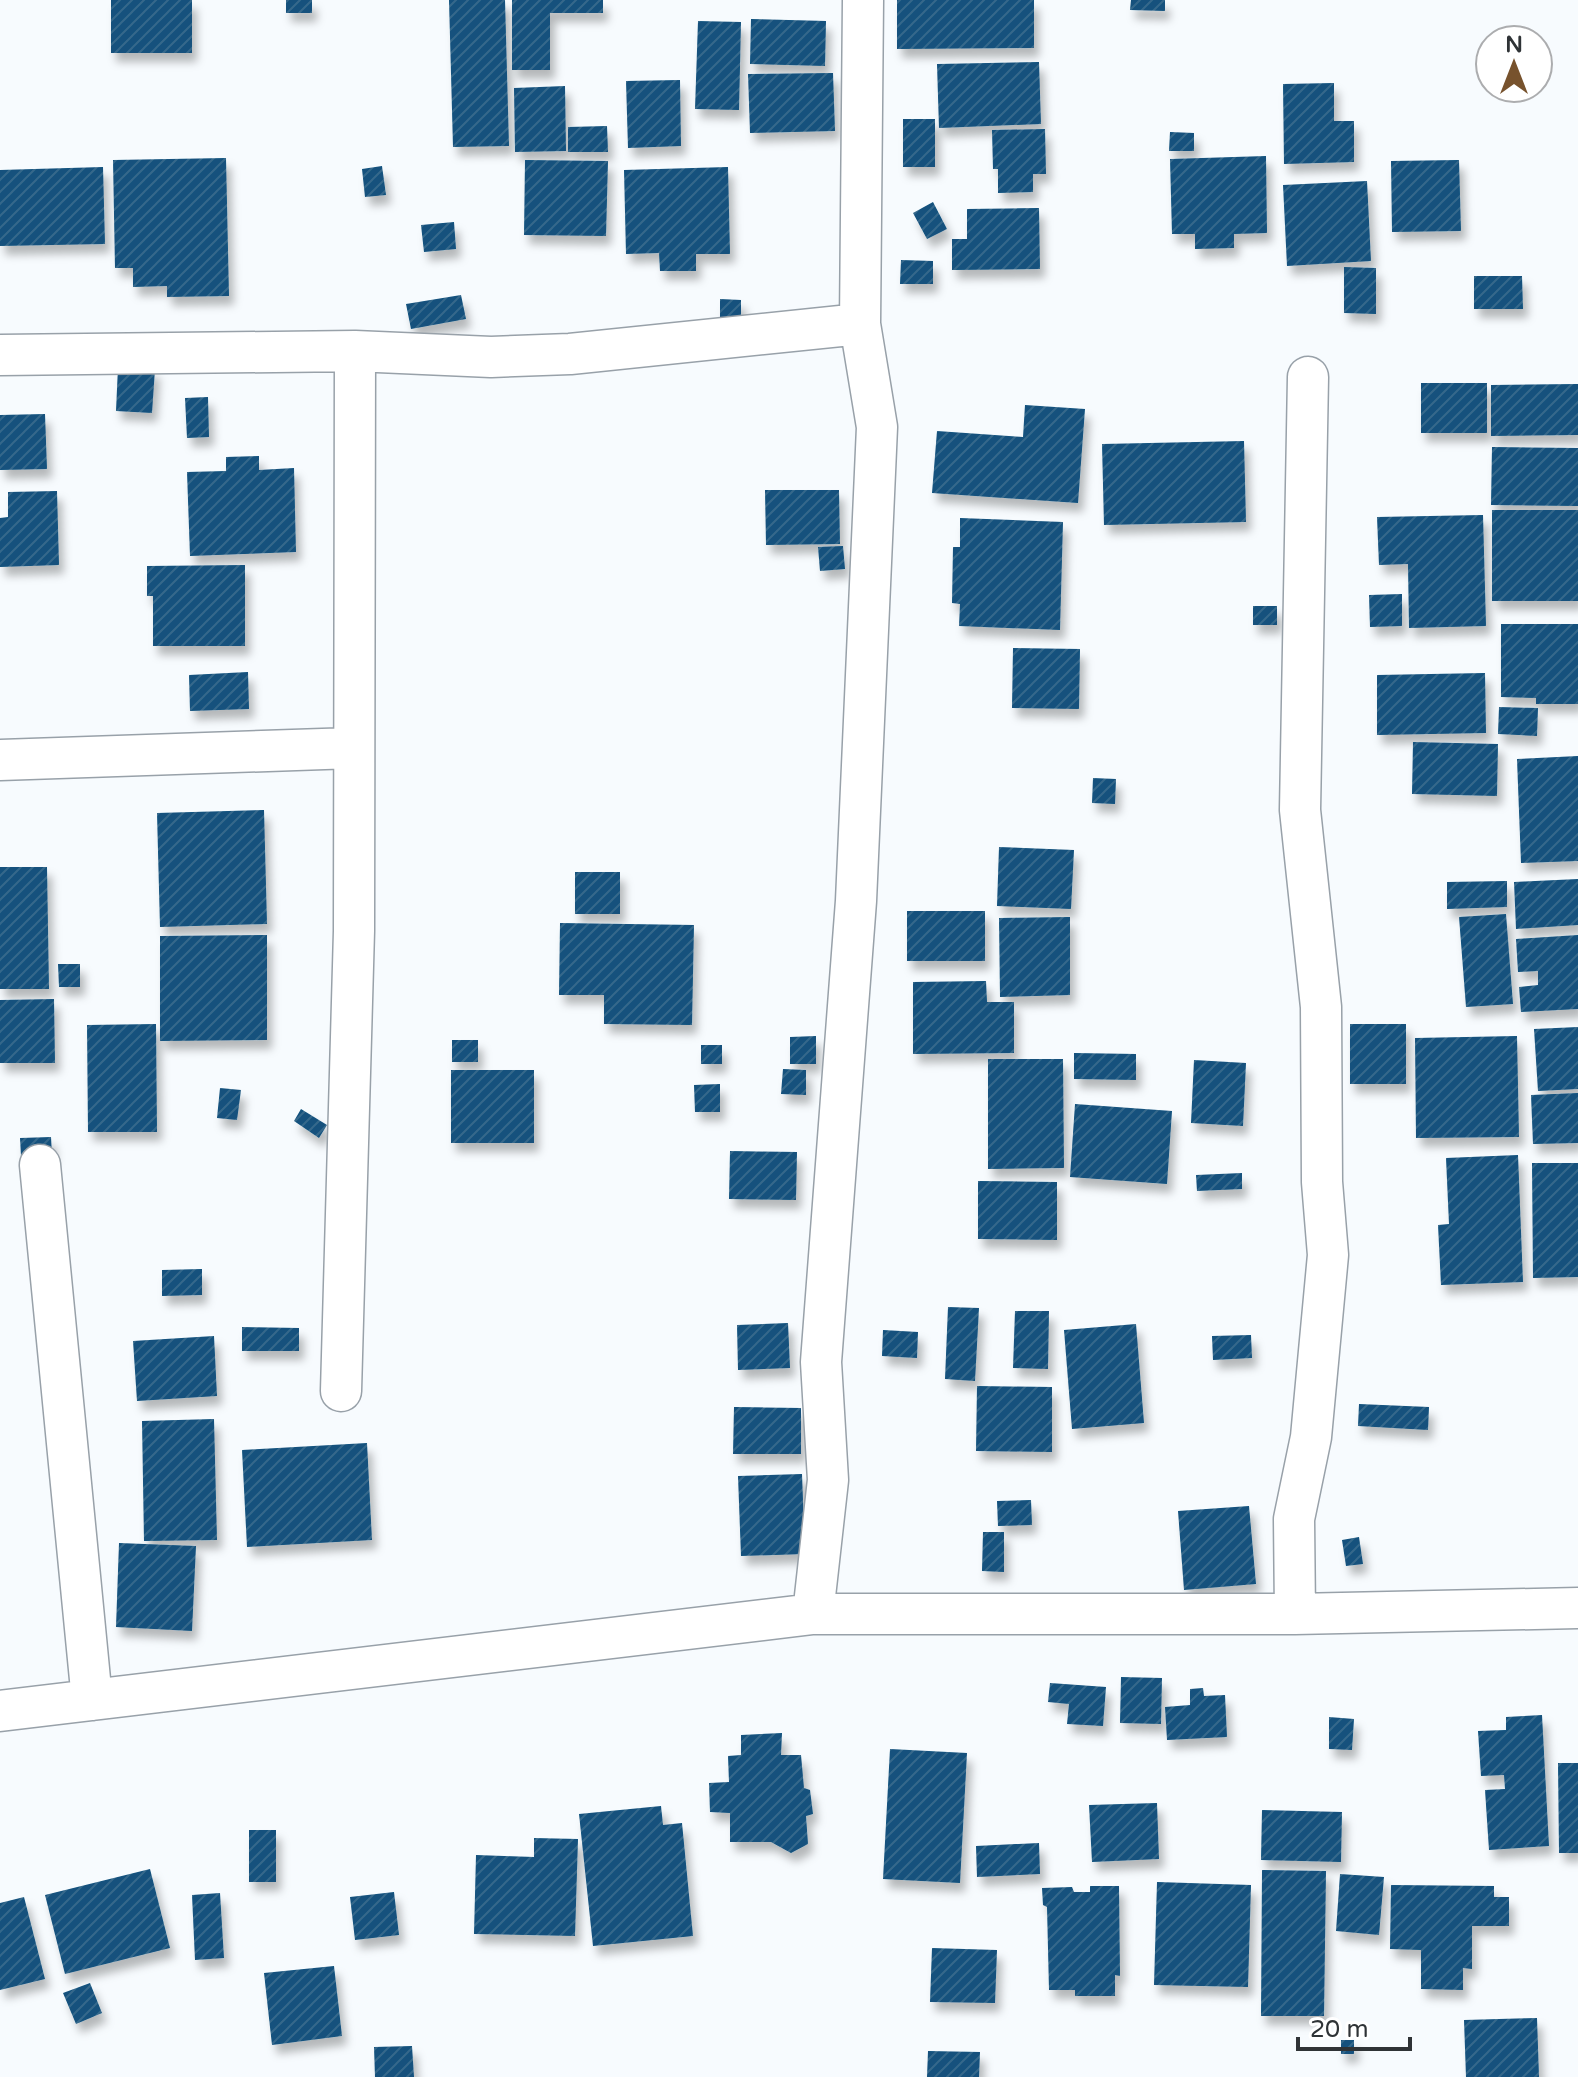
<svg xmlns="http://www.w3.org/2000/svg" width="1578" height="2077" viewBox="0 0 1578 2077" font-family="'Varela Round',sans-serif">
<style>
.building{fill:url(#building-hatch);filter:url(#shadow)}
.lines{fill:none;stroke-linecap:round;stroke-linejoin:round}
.street-casing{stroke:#98a1a9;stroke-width:43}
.street{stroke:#fff;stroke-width:40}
</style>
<defs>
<pattern id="building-hatch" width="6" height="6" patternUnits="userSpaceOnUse" patternTransform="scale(2)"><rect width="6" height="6" fill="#12517d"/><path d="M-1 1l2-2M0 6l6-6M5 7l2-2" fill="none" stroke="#35688b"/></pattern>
<filter id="shadow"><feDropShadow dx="5" dy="9" stdDeviation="4" flood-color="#0004"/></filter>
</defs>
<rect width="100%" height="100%" fill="#f7fbfe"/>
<path class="building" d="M111,0h81v53h-81z
M286,0h26v13h-26z
M449,0h56l4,146 -56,1z
M512,0h91v13h-53v57h-38z
M897,0h137v48l-137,1z
M1131,0h34v11l-35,-1z
M751,19l75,2 -1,45 -75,-2z
M698,21l43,1 -2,88 -44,-1z
M1039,62l2,62 -102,4 -2,-64z
M833,73l2,58 -85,2 -2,-59z
M680,80l1,66 -53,2 -2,-67z
M1334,83v38h20v41l-70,2 -1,-80z
M565,86l1,65 -51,1 -1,-64z
M903,119h32v48h-32z
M607,126l1,26h-40v-25z
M1045,129l1,45h-13v18l-35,1v-24h-5l-1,-39z
M1170,132l24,1v18h-25z
M1266,156l1,77 -33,1v14l-39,1v-15h-23l-2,-75z
M226,158l3,138 -62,1v-11l-34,1v-19h-18l-2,-108z
M525,160l83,1 -2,75 -82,-1z
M1459,160l2,71 -69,1 -1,-71z
M382,166l4,29 -21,2 -3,-28z
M103,167l2,77 -105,2v-76z
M728,167l2,87h-34v17h-36l-1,-18 -33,1 -2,-84z
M1367,181l4,80 -84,5 -4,-81z
M933,202l14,27 -20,10 -14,-26z
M1039,208l1,61 -88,1v-31h15v-30z
M454,222l2,27 -32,3 -3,-27z
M901,260l32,1v23h-33z
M1344,267l32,1v46l-32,-1z
M1474,276h48l1,33h-49z
M461,295l5,24 -55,10 -5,-25z
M720,299l21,1v31l-21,-1z
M118,367l37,2 -3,44 -36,-2z
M1421,383h66v50h-66z
M1578,384v51l-87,1v-51z
M208,397l1,40 -22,1 -2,-40z
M1025,405l60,4 -7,94 -146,-10 5,-62 86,6z
M45,414l2,55 -47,1v-55z
M1244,441l2,81 -142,3 -2,-81z
M1492,447l86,1v58l-87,-1z
M259,456v14l35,-2 2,84 -106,4 -3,-84 39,-1v-14z
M765,490h74l1,54 -74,1z
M57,491l2,74 -59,2v-49l8,-1v-25z
M1492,510h86v91h-86z
M1483,515l3,111 -77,2 -1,-64 -29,1 -2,-48z
M960,518l103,4 -3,108 -101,-4 1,-22 -8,-1 1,-56h7z
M843,546l2,23 -25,2 -2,-24z
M245,565v81h-92v-50h-6v-30z
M1402,594v32l-32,1 -1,-32z
M1253,606h24v19h-24z
M1501,624h77v80h-42v-6l-35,-1z
M1013,648l67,1 -1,60 -67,-1z
M248,672l1,37 -59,2 -1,-36z
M1485,673l1,60 -109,2v-60z
M1499,707l39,1 -1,28 -39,-2z
M1413,742l85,2 -1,52 -85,-2z
M1578,756v105l-57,2 -4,-104z
M1093,778l23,1 -1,25 -23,-1z
M264,810l3,114 -107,3 -3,-114z
M999,847l75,3 -3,59 -74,-3z
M0,867h47l2,122h-49z
M575,872h45v42h-45z
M1578,879v46l-62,4 -2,-47z
M1507,881v26l-60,2v-27z
M907,911h78v50h-78z
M1506,914l7,90 -47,3 -7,-90z
M1070,917v78l-70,2 -1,-79z
M560,923l134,2 -2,100 -88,-1v-29h-45z
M267,935v105l-107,1v-105z
M1578,935v74l-57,3 -2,-25 19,-2v-14l-20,1 -2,-33z
M58,964h22v23h-21z
M986,981l1,21h27v51l-101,1v-72z
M54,999l1,64h-55v-63z
M156,1024l1,108h-69l-1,-107z
M1350,1024h56v60h-56z
M1578,1027v62l-40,2 -4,-62z
M816,1036v28h-26v-27z
M1517,1036l2,101 -103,1 -1,-100z
M452,1040h26v22h-26z
M701,1045h21v19h-21z
M1074,1053l62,1v26l-62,-1z
M988,1059h75l1,109 -76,1z
M1194,1060l52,3 -3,63 -52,-3z
M783,1069l23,1v25l-25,-1z
M451,1070h83v73h-83z
M720,1084v28h-25l-1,-27z
M220,1088l21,2 -4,30 -20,-2z
M1578,1093v50l-45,1 -2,-49z
M1075,1104l97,7 -5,73 -97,-7z
M301,1109l26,16 -8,13 -25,-17z
M51,1137l1,18 -31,1 -1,-18z
M730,1151l67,1 -1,48 -67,-1z
M1518,1155l5,127 -82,3 -3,-60 11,-1 -3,-66z
M1532,1163h46v114l-45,1z
M1242,1173v16l-45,2 -1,-16z
M978,1181l79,1v58l-79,-1z
M202,1269v26l-40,1v-26z
M948,1307l31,1 -4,73 -30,-2z
M1015,1311h34l-1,58 -35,-1z
M788,1323l2,45 -52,2 -1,-45z
M1136,1324l8,99 -72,6 -8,-99z
M242,1327l57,1v23h-57z
M883,1330l35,2 -1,26 -35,-2z
M1251,1335l1,23 -39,2 -1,-24z
M214,1336l3,60 -80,5 -4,-60z
M977,1386l75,1v65l-76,-1z
M1359,1404l70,3 -1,23 -70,-4z
M734,1407l67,1v46h-68z
M214,1419l3,121 -73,1 -2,-120z
M367,1443l5,97 -125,7 -5,-97z
M802,1474l3,80 -64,2 -3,-80z
M1031,1500l1,25 -34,1 -1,-25z
M1249,1506l7,78 -72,6 -6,-79z
M983,1532h21v40l-22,-1z
M1359,1537l4,27 -17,2 -4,-26z
M119,1543l77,3 -4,85 -76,-4z
M1121,1677l41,1 -1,46 -41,-1z
M1050,1683l56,4 -3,39 -36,-2 2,-20 -21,-2z
M1203,1688l1,8 21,-1 2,42 -60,3 -2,-33 25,-2v-16z
M1542,1715l7,131 -60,4 -4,-60 20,-1 -1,-14 -23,1 -3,-45 28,-1v-13z
M1329,1717l25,2 -2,31 -23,-1z
M782,1733l-1,22h20l3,33 6,2 3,24 -7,2 2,28 -17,9 -20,-11h-41v-29l-20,-1 -1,-29 20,-1 -1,-26 13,-1v-20z
M890,1749l77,4 -7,130 -77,-4z
M1558,1763h20v90h-19z
M1157,1803l2,56 -67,3 -3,-57z
M661,1806l2,19 19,-2 11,113 -100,10 -14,-132z
M1262,1810l80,2 -1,50 -80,-2z
M249,1830h27v52h-27z
M534,1838l44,1 -3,97 -101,-2 2,-79 58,2z
M1039,1843l1,31 -63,3 -1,-31z
M150,1869l20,79 -105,26 -20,-79z
M1262,1870l64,1 -2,145h-63z
M1340,1874l44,3 -5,58 -43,-4z
M1157,1882l94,3 -3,102 -94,-2z
M1391,1885l103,1v11h15v29h-37v43l-9,-1v22l-42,-1v-39l-31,-1z
M1090,1886h29l1,90 -5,-1v21h-40v-6h-26l-2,-83 -4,-2 -1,-17 30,-1 2,5h16z
M394,1892l5,43 -44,5 -5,-43z
M220,1893l4,65 -29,2 -3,-65z
M24,1897l21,82 -45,11v-87z
M932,1948l65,2 -2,53 -65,-1z
M334,1966l8,70 -70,9 -8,-72z
M90,1983l12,30 -26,11 -13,-31z
M1537,2018l2,59h-73l-2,-57z
M1341,2040h13v14h-13z
M412,2046l2,31h-39l-1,-30z
M928,2051l52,1 -1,25h-52z"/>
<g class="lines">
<defs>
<path id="street" d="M0,355l355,-4 136,6 79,-3 290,-30
M0,760l353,-12
M40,1165l52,535
M341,1391l13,-460 1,-580
M813,1614l15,-134 -7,-118 35,-461 21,-474 -17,-103 3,-324
M1295,1614l-1,-95 17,-82 17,-182 -6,-73 -1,-175 -21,-197 8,-433
M0,1711l813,-97h482l283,-6"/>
</defs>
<use href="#street" class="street-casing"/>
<use href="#street" class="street"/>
</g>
<g transform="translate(1514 64)"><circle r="38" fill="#ffffff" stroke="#acadaf" stroke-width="2"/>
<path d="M0-6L14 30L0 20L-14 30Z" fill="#77522d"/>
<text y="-12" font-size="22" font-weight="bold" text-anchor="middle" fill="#2f3336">N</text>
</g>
<path d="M1298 2037v12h112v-12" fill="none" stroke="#2f3336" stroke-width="4"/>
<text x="1310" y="2037" font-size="24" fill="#2f3336" stroke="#ffffff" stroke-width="6" paint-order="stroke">20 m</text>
</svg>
